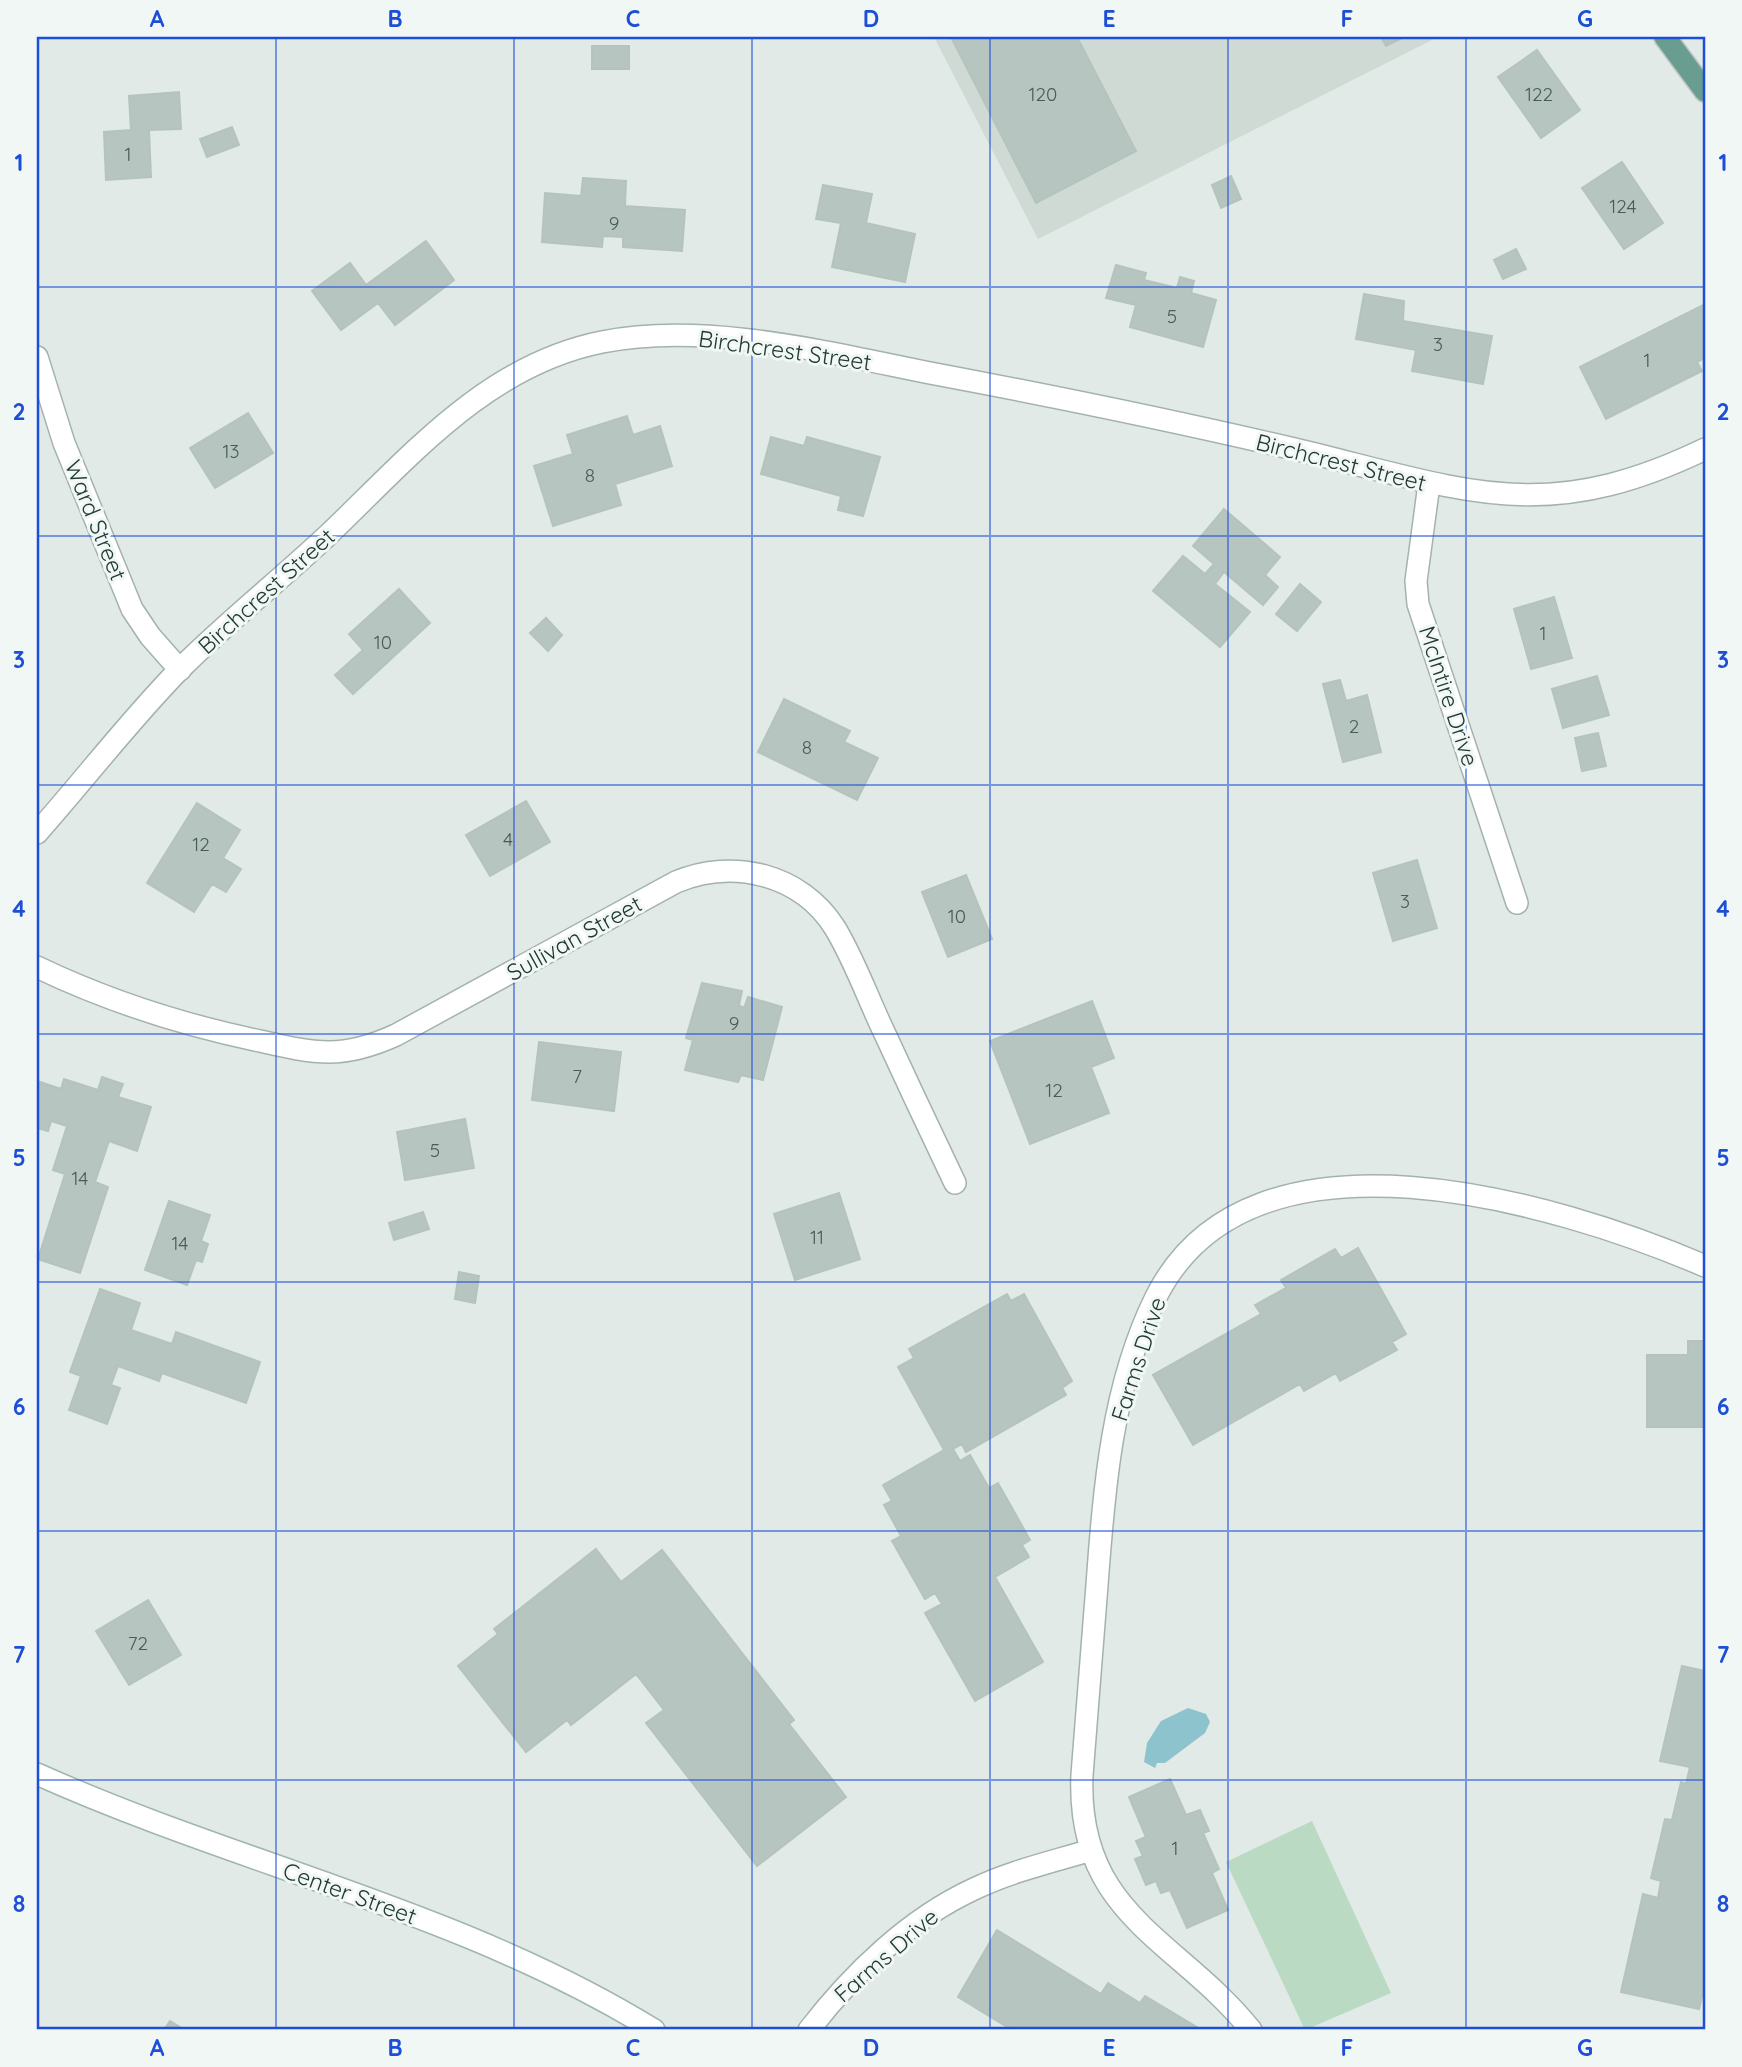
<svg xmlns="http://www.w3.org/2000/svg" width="1742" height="2067" viewBox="0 0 1742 2067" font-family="Quicksand,sans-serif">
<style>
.built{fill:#cfdad5}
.green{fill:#bbdac3}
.water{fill:#8cc3cd}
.building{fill:#b6c5bf;stroke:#b4c4bd;stroke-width:2}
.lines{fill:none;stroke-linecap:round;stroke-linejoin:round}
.minor-casing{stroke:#a4b2ad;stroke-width:24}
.tertiary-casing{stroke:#a4b2ad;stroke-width:24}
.secondary-casing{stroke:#a0b5ae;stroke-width:24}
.primary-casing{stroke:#bdc4c2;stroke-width:24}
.minor{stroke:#fff;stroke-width:21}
.tertiary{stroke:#fff;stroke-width:21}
.secondary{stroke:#fff;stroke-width:21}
.primary{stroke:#689d8f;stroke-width:21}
.grid{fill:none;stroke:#1d4ed8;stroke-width:2;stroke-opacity:0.55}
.labels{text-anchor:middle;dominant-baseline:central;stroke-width:6;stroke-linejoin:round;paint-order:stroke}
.number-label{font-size:19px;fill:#475d56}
.street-label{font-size:23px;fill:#223a33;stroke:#f1f7f4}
.neatline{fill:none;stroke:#1d4ed8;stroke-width:2.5}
.grid-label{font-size:23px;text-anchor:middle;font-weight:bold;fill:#1d4ed8}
</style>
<rect width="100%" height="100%" fill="#e1eae6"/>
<path class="built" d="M934,37h504l-400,202z"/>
<path class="green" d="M1312,1821l79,172 -86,37 -79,-168z"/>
<path class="water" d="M1188,1708l18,6 4,8 -5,11 -40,30h-8l-2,5 -11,-6 3,-19 14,-22z"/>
<path class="building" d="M951,37h126l59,114 -100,52z
M1381,37h23l-18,9z
M592,46h37v23h-37z
M1537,50l43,60 -39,28 -43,-61z
M179,92l2,37 -32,1 2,47 -45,3 -2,-48 27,-2 -2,-34z
M232,127l7,18 -32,12 -7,-18z
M1622,162l41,61 -39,26 -42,-61z
M1231,176l10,23 -20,9 -9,-23z
M583,178l43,3 -1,25 60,4 -3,41 -59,-4v-10l-20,-1 -1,11 -60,-5 3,-49 36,3z
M823,185l49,9 -6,29 49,11 -10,48 -73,-15 9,-44 -25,-4z
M426,241l28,39 -59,45 -17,-22 -37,27 -29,-39 38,-28 16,22z
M1516,249l10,20 -23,10 -9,-19z
M1116,265l30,8 -2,7 33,8 3,-11 14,4 -3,12 25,7 -13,47 -73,-20 6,-22 -30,-7z
M1364,294l40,7 -1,20 89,15 -9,48 -71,-13 4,-21 -60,-11z
M1705,304v54l-8,4 5,9 -96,48 -26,-52z
M248,413l25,40 -58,35 -25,-40z
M627,416l6,19 27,-9 12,40 -57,18 6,21 -68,21 -19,-60 39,-12 -6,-19z
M771,437l33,9 3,-9 73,20 -17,59 -25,-6 3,-14 -80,-22z
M1224,509l56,48 -15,18 13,12 -15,18 -39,-33 -9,12 35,28 -30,35 -67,-56 30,-35 22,18 9,-10 -21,-18z
M1300,584l21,18 -24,29 -21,-17z
M399,589l31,34 -77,71 -18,-19 28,-25 -14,-16z
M1554,597l18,61 -41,11 -17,-60z
M546,618l16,17 -14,16 -18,-18z
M1597,676l12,39 -46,13 -11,-39z
M1340,680l6,21 21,-6 14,57 -38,10 -20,-78z
M784,699l66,32 -6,11 34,16 -21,42 -99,-48z
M1598,733l8,33 -24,5 -7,-33z
M526,801l24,41 -60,34 -24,-41z
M197,803l43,27 -17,28 18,11 -15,23 -14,-8 -18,28 -47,-29z
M1417,860l20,68 -44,13 -20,-68z
M966,875l26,64 -44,18 -26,-65z
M702,983l40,8 -3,14 5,3 4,-11 34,10 -19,73 -22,-5 -3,7 -53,-12 8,-30 -7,-2z
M1092,1001l22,57 -23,9 18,46 -79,31 -40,-103z
M539,1042l82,10 -7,59 -82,-11z
M102,1077l21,7 -5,13 33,10 -14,44 -28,-10 -14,41 13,5 -28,86 -42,-14 27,-85 -12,-4 14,-44 -16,-5 -3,10 -11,-3v-47l24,8 3,-10 34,11z
M465,1119l9,49 -69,12 -8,-48z
M839,1193l21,66 -65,21 -21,-66z
M169,1201l41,14 -9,26 7,3 -6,18 -6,-2 -9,25 -42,-15z
M423,1212l6,17 -35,11 -5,-17z
M1358,1248l48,86 -14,8 5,8 -57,31 -4,-8 -32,18 -4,-7 -107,61 -40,-70 108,-61 -6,-9 31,-17 -5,-8 54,-31 6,9z
M459,1272l20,4 -4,27 -20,-4z
M100,1289l40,14 -9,27 41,14 4,-12 84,30 -14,41 -84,-30 -3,8 -41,-15 -7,19 9,3 -13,36 -38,-14 12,-34 -11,-4z
M1007,1294l4,7 13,-7 48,87 -10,7 4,7 -100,57 -4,-8 -9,5 7,12 10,-6 19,33 9,-5 32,57 -8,5 7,12 -34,20 48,85 -68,39 -50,-88 17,-9 -7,-11 -10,6 -33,-58 9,-5 -17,-31 8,-4 -9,-16 61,-35 -46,-83 16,-9 -5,-9z
M1688,1341h17v86h-58v-72h41z
M596,1549l25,33 41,-32 132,170 -5,4 57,73 -89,69 -111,-143 18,-13 -28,-36 -65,51 -4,-5 -41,32 -68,-86 40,-32 -4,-5z
M148,1600l33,55 -52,30 -33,-54z
M1682,1666l23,5v313l-6,25 -78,-17 22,-98 15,4 3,-17 -10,-3 14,-59 7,1 9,-38 5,2 4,-17 -30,-6z
M1170,1779l16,36 14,-5 9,21 -6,2 16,36 -7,4 16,37 -41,18 -17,-38 -9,3 -5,-12 -10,4 -11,-26 8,-3 -7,-15 10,-4 -17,-40z
M997,1930l104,64 7,-11 32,20 5,-7 55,33 -188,1 -54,-33z
M170,2021l15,9h-21z"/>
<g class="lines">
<defs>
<path id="minor" d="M37,357l27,86 68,166 18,27 30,34
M1429,484l-13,97 2,23 99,299
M37,967c71,34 146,58 223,74 22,5 46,11 69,11 23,0 45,-7 67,-17l280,-153c57,-24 125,-8 159,46 20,33 33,71 50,106 23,50 46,99 70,149
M809,2030c43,-56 100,-111 165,-141 37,-18 78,-27 117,-39
M1251,2030c-73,-91 -175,-115 -169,-255 5,-63 10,-127 15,-190 7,-96 15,-200 59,-288 94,-188 402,-94 549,-31"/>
<path id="tertiary" d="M37,833c48,-54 92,-112 143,-164 47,-47 99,-88 148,-134 81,-77 158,-170 274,-193 103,-21 227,11 328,31 128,24 255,50 381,80 159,39 236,72 394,-4"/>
<path id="secondary" d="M37,1774c203,91 426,138 617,256"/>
<path id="primary" d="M1665,37l40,54"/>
</defs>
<use href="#minor" class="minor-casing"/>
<use href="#tertiary" class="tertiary-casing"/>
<use href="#secondary" class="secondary-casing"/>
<use href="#primary" class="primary-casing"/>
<use href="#minor" class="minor"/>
<use href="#tertiary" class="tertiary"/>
<use href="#secondary" class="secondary"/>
<use href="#primary" class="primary"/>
</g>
<path class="grid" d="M276,37v1993M514,37v1993M752,37v1993M990,37v1993M1228,37v1993M1466,37v1993M37,287h1668M37,536h1668M37,785h1668M37,1034h1668M37,1282h1668M37,1531h1668M37,1780h1668"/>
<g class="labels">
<g class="number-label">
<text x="1043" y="94">120</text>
<text x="1539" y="94">122</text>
<text x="128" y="154">1</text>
<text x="1623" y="206">124</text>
<text x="614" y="223">9</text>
<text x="1172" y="316">5</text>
<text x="1438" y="344">3</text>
<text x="1647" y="360">1</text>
<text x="231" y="451">13</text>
<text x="590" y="475">8</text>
<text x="1543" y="633">1</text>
<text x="383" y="642">10</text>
<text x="1354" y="726">2</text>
<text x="807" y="747">8</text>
<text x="508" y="839">4</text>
<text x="201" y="844">12</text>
<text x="1405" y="901">3</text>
<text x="957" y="916">10</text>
<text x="734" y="1023">9</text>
<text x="577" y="1076">7</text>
<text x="1054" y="1090">12</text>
<text x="435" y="1150">5</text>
<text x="80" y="1178">14</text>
<text x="817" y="1237">11</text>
<text x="180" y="1243">14</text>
<text x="138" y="1643">72</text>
<text x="1175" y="1848">1</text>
</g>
<g class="street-label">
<text transform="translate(785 350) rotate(8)">Birchcrest Street</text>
<text transform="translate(1341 462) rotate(14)">Birchcrest Street</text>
<text transform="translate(96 520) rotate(68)">Ward Street</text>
<text transform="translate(266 591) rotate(-42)">Birchcrest Street</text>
<text transform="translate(1449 696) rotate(72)">McIntire Drive</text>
<text transform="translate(574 938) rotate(-29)">Sullivan Street</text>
<text transform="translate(1138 1359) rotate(-72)">Farms Drive</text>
<text transform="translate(350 1893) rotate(20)">Center Street</text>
<text transform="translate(886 1955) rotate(-41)">Farms Drive</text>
</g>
</g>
<rect width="1742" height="2067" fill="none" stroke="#f1f7f4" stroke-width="77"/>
<rect x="38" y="38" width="1666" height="1990" class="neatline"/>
<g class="grid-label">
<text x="157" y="27">A</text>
<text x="395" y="27">B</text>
<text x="633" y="27">C</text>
<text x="871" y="27">D</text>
<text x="1109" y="27">E</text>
<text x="1347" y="27">F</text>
<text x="1585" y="27">G</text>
<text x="19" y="171">1</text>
<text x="1723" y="171">1</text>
<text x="19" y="420">2</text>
<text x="1723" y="420">2</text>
<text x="19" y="668">3</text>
<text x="1723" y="668">3</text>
<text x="19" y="917">4</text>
<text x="1723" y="917">4</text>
<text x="19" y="1166">5</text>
<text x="1723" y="1166">5</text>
<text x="19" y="1415">6</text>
<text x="1723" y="1415">6</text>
<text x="19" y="1663">7</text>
<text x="1723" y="1663">7</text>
<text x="19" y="1912">8</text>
<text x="1723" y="1912">8</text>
<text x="157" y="2056">A</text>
<text x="395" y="2056">B</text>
<text x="633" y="2056">C</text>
<text x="871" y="2056">D</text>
<text x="1109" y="2056">E</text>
<text x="1347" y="2056">F</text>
<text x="1585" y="2056">G</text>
</g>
</svg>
